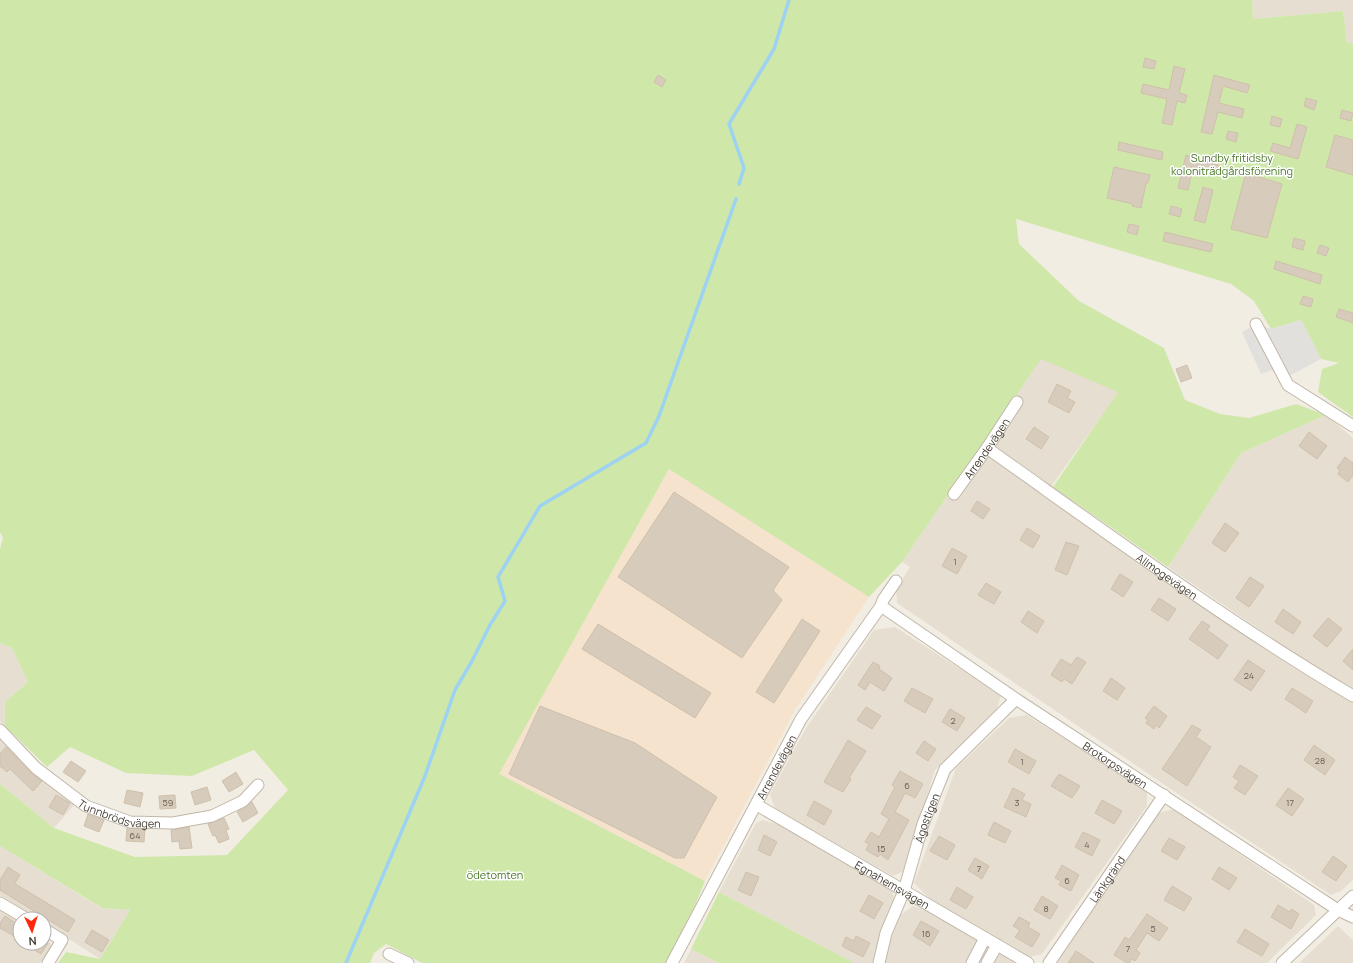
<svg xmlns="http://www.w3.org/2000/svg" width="1353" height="963" viewBox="0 0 1353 963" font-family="Manrope,sans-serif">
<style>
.residential{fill:#e6dfd1}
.commercial{fill:#f5e3cd}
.green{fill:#cfe8aa}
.parking{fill:#e2e0dc}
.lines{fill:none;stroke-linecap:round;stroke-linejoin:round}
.stream{stroke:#9dd2f2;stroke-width:3.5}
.building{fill:#d7cbbb;stroke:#cfc0ab}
.minor-casing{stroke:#c1b7a9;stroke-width:13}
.minor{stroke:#fff;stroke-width:11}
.labels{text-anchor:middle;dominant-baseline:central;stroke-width:3;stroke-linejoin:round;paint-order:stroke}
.number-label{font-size:9px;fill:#696055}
.park-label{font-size:11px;fill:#487726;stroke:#fff}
.street-label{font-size:11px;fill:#443d33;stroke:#fff}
</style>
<rect width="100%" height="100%" fill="#f2ede3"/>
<path class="residential" d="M1252,0h101v43h-6l-4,-32 -90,8z
M1041,358l78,34 -74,103 308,204v181l-12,11 -10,4 -153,-101 -281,-191 -1,-14 14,-22 -8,-5z
M1326,415l27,23v251l-45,-26 -140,-96 73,-114z
M895,627l106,68 -4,14 -62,61 -31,101 -11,5 -118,-67 -5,-15 36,-66 68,-98z
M0,643l12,5 16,34 -23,20v24l-5,-5z
M1027,715l120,76v15l-105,148 -12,3 -99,-57 -17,-17 42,-115 53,-50z
M0,734l32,34 42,37 -20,23 -54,-44z
M1174,809l140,96 2,10 -49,48h-211l102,-150z
M763,820l14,4 115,67 3,9 -22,63h-19l-135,-71 37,-69z
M0,846l101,62 29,2 -30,49 -56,-36v-4h-6l-38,-24z
M913,906l22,8 81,49h-133l16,-47z
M0,909l20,13v21h24v-6l6,4 1,7 -11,15h-40z
M1338,926l15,14v23h-54z
M691,949l28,14h-35z"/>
<path class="commercial" d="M669,469l200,128 -74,113 -90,171 -207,-107z"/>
<path class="green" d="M0,0h1252l1,19 90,-8 4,32h6v374l-35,-25 4,-23 17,-6 -18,-4 -20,-39 -30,9 -17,-28 -23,-17 -215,-65 3,25 60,57 85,47 21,52 35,14 29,4 47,-14 30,11 -85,38 -73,114 -115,-80 65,-95 -77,-33 -139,203 -33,35 -200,-128 -170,305 206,107 -34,82h-249l-36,-19 -12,9 -4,10h-312l8,-11 34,7 30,-49 -28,-2 -102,-62v-62l54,44 81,29 92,-2 61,-65 -34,-40 -62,26 -66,-3 -56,-26 -23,20 -42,-41v-24l23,-20 -16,-34 -12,-5v-94l3,-11 -3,-6z
M719,892l135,71h-135l-28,-14z"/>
<path class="parking" d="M1301,320l20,39 -30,16 -11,3 -8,-8 -11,4 -19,-42 14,-8 15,5z"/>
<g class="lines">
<path class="stream" d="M739,184l5,-16 -15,-44 45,-75 15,-49
M346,963l79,-187 30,-86 17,-29 18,-36 15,-24 -7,-24 42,-71 106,-63 13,-27 77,-217"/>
</g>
<path class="building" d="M1145,58l11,3 -2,8 -11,-2z
M1174,66l11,3 -6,24 8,2 -2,8 -8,-2 -5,24 -10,-2 5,-24 -26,-6 2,-9 26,6z
M658,75l8,5 -4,7 -8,-5z
M1214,75l36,10 -3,8 -24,-7 -4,17 25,6 -2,9 -24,-6 -6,22 -11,-2z
M1306,98l11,3 -3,9 -10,-4z
M1342,110l11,3 -2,8 -11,-3z
M1272,116l10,3 -2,8 -10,-2z
M1297,124l10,3 -9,32 -28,-8 3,-8 17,5z
M1228,131l10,2 -2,9 -10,-3z
M1335,135l18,5v35l-27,-8z
M1119,142l44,10 -1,8 -44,-10z
M1186,155l33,10 -2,9 -24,-7 -5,23 -10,-2z
M1114,167l36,8 -2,8h-2l-5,25 -9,-2 1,-2 -26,-6z
M1246,172l10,3v1l26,8 -15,54 -36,-9z
M1203,187l10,3 -8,33 -11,-3z
M1171,206l11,3 -2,8 -11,-3z
M1129,224l10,2 -2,9 -10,-3z
M1165,232l48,12 -2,8 -48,-11z
M1294,238l11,3 -2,9 -11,-3z
M1320,245l9,3 -3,8 -9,-3z
M1276,261l46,14 -2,9 -46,-15z
M1303,296l10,3 -2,8 -11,-3z
M1339,309l14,4v10l-17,-6z
M1187,365l5,13 -11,4 -5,-13z
M1057,384l14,7 -4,7 8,4 -6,11 -21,-11z
M1034,427l15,10 -8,12 -15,-10z
M1309,432l18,14 -10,13 -18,-13z
M1345,457l8,6v12l-5,7 -10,-8 2,-4 -3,-2z
M674,492l115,75 -16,23 9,10 -40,58 -124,-81z
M977,501l13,8 -7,10 -12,-8z
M1225,523l14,10 -14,19 -13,-9z
M1027,528l13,8 -7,12 -13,-8z
M1066,542l13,4 -12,29 -12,-5z
M952,548l15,8 -10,18 -15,-8z
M1120,574l13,8 -10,15 -12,-8z
M1250,577l14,9 -15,21 -13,-9z
M986,583l15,9 -7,12 -16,-9z
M1159,598l17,11 -8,12 -17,-11z
M1283,609l18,13 -8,12 -18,-12z
M1028,611l16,10 -7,12 -16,-11z
M1328,618l14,11 -15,18 -14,-11z
M802,619l18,12 -46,72 -18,-11z
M1202,621l8,5 -3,4 21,15 -10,14 -29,-20z
M598,624l113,69 -16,25 -113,-69z
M1353,649v21l-10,-9z
M1077,657l9,5 -14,22 -8,-5 -2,3 -11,-7 10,-16 10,6z
M1248,660l17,11 -14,20 -17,-11z
M873,662l7,4 -1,3 13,9 -8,13 -14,-9 -5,8 -7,-5z
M1111,678l14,10 -8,12 -14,-9z
M912,688l21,11 -8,14 -21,-12z
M1292,688l21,13 -7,12 -21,-14z
M540,706l95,37 82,54 -33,61h-9l-166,-84z
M1154,706l13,10 -8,12 -3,-3 -2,4 -8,-6 2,-3 -3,-2z
M866,707l15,9 -9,13 -15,-9z
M950,709l15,9 -8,13 -15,-9z
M1192,725l9,5 -5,7 15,10 -24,39 -25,-17z
M848,740l18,11 -17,27 2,1 -8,13 -19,-10z
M924,741l12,8 -8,12 -12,-8z
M1314,745l21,15 -10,15 -21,-15z
M6,747l25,26 11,8 -9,10 -23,-22 -3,3 -7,-6v-12z
M1015,749l21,12 -7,13 -21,-12z
M71,761l15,10 -8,11 -15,-10z
M1240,765l18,11 -13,19 -11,-7 5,-7 -6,-4z
M900,771l23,13 -8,14 -10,-5 -10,19 14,8 -21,40 -8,-6 -2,3 -12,-7 3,-6 -4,-2 6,-10 8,5 10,-18 -8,-5 14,-27 -3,-2z
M236,772l7,12 -14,8 -7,-11z
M1059,774l21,12 -8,12 -21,-12z
M207,787l4,13 -16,5 -4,-13z
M1013,788l12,6 -3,6 9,4 -5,13 -22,-10z
M1288,788l16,11 -12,17 -16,-11z
M127,790l16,3 -3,14 -16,-4z
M56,795l14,8 -7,12 -14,-8z
M175,795l1,13 -16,1 -1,-13z
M1102,800l20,11 -8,13 -19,-11z
M814,801l18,10 -8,14 -17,-10z
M252,802l6,11 -15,9 -6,-10 9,-5z
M88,814l16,6 -5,12 -15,-6z
M224,818l5,11 -3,1 3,9 -10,4 -4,-8 -2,1 -5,-12z
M994,822l17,9 -6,12 -17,-8z
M189,827l3,21 -12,1 -1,-8 -7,1 -1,-12z
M127,828l18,1 -1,13 -18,-1z
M1083,832l17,8 -8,16 -17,-9z
M764,835l13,7 -7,14 -12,-6z
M939,836l16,9 -8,15 -17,-9z
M1169,838l16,9 -8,13 -16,-9z
M1333,856l14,10 -11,15 -14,-9z
M975,858l14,8 -7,13 -14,-9z
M1062,865l17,10 -8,16 -12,-6 2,-4 -6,-3z
M8,867l12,8 -5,8 2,2 58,35 -7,12 -68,-42v-10z
M1219,867l18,11 -8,12 -17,-11z
M746,872l13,5 -8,19 -13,-6z
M1172,886l20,12 -8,13 -20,-11z
M957,887l16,10 -7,12 -16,-9z
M869,895l14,8 -9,16 -14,-8z
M1042,896l16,10 -8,13 -16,-9z
M1278,905l12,7 2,-3 7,5 -8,15 -20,-12z
M1147,914l21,14 -9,13 -12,-8 -11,17 4,3 -5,8 -3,-2 -3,4h-2l-13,-8 11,-18 4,3z
M5,916l15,10 -6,10 -14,-8v-5z
M1019,917l11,6 -2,4 12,7 -8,13 -17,-10 5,-7 -7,-4z
M921,921l18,10 -9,15 -17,-11z
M1245,929l24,15 -7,12 -25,-14z
M92,930l17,10 -7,12 -17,-10z
M856,936l14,7 -7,14 -21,-11 4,-9 8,4z
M24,943h24l-7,11z
M1076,951l18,12h-26z"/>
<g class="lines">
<defs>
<g id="minor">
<path d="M1256,324l32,61 65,41"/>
<path id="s1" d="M987,448c120,85 239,173 366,248"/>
<path id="s2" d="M954,494l33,-46 30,-46"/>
<path id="s3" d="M881,606l135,93 322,211 15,7"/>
<path id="s4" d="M0,730l36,38 50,38 44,16 43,1 39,-7 31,-15 15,-16"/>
<path id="s5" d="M757,805l271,158"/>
<path d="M0,903l27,16"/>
<path d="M44,929l18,11 -14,23"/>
<path d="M389,954l19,9"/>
<path id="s6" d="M672,963l129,-244 80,-113 2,-6 13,-19"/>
<path id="s7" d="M879,963l7,-30 18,-42 19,-67 22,-55 71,-70"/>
<path d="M972,963l13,-25"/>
<path d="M987,963l10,-18"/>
<path id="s8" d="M1049,963l115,-168"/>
<path d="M1282,963l71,-67"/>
</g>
</defs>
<use href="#minor" class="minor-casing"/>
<use href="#minor" class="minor"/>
</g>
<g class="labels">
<g class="number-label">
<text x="955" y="561">1</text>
<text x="1249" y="675">24</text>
<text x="953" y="720">2</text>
<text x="1320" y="760">28</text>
<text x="1022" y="761">1</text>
<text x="907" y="785">6</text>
<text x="168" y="802">59</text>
<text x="1017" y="802">3</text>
<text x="1290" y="802">17</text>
<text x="135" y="835">64</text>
<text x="1087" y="844">4</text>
<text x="881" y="848">15</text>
<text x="979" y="868">7</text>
<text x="1067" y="880">6</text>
<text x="1046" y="908">8</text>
<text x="1153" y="928">5</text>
<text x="926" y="933">16</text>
<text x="1128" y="948">7</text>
</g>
<g class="park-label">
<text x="1232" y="157">Sundby fritidsby<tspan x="1232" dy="13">koloniträdgårdsförening</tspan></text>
<text x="495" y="874">ödetomten</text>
</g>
<g class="street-label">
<text stroke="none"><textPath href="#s2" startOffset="56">Arrendevägen</textPath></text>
<text stroke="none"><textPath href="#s1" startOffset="221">Allmogevägen</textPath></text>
<text stroke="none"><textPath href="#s3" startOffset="283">Brotorpsvägen</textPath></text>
<text stroke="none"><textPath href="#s6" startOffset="222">Arrendevägen</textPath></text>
<text stroke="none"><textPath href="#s4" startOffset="150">Tunnbrödsvägen</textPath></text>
<text stroke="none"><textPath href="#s7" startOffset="153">Ägostigen</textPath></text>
<text stroke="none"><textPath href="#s8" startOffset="102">Länkgränd</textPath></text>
<text stroke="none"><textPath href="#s5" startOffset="157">Egnahemsvägen</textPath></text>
</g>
</g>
<g transform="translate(32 931) rotate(176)"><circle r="19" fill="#ffffff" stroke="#b4b1ad"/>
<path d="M0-3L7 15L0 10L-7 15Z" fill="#ff280d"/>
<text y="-6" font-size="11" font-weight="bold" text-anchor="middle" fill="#443d33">N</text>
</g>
</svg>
